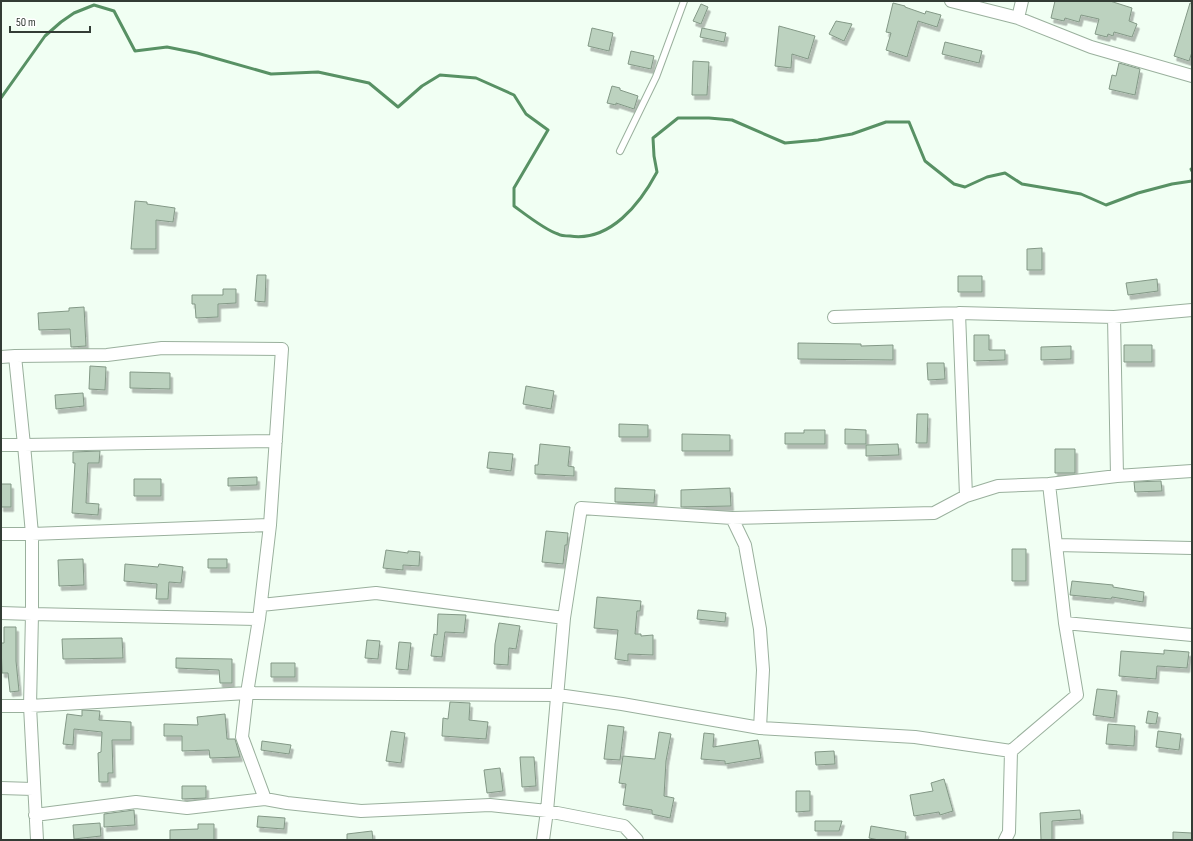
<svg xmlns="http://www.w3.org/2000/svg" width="1193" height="841" viewBox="0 0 1193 841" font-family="'Sofia Sans Condensed',sans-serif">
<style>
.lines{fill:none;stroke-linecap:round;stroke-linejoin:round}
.stream{stroke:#589164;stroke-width:3}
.building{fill:#bcd2bf;stroke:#839886;filter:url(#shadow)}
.service-casing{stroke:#9ab09d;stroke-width:8}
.minor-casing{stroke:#9ab09d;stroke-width:14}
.service{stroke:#fff;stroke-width:6}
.minor{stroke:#fff;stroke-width:12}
</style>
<defs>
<filter id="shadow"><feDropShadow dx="2.5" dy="4.5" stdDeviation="0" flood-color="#0004"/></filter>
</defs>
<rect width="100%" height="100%" fill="#f1fff3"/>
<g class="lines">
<path class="stream" d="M1,98l44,-62 16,-14 13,-9 20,-8 20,6 21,40 32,-4 30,6 74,21 47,-2 51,11 29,24 24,-21 18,-11 36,3 38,17 12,19 22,16 -34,58v18c11,8 31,24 44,28 3,2 8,2 12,2 40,6 70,-32 87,-64l-3,-16 -1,-18 25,-20h31l23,2 53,23 33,-3 34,-6 34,-12h23l16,39 29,23 11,3 22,-10 18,-4 17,11 59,10 25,11 32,-12 34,-9 20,-3
M1192,169h-1l1,2"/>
</g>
<path class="building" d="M1055,1h55l22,7 -3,13 8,3 -5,13 -18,-5 -1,4 -5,-2 -1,3 -12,-3 4,-15 -18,-4 -2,7 -14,-4 -1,3 -13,-3z
M893,3l12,3v1l20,7 1,-3 15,4 -4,12 -19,-6 -11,36 -21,-7 5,-17 -5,-1z
M1190,3h2v49l-3,9 -15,-5z
M701,4l7,3 -7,17 -8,-3z
M836,21l16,3 -8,17 -15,-7z
M779,26l36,10 -7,23 -16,-5 -1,14 -16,-2z
M592,28l21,5 -4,18 -21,-5z
M702,28l24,5 -2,9 -24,-5z
M945,42l37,9 -3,12 -37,-9z
M631,51l23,5 -3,13 -23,-5z
M693,61l16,1 -2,33h-15z
M1119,63l21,6 -5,26 -26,-6 3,-14 4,1z
M612,86l8,2v2l18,6 -4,13 -18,-6v2l-9,-2z
M135,201l12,1v2l28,4 -2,14 -17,-2v29h-25z
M1042,248v22h-15v-21z
M257,275h9l-1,27 -10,-1z
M958,276h24v16h-24z
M1157,279l1,12 -30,4 -2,-12z
M223,289h13v14l-18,1v13l-22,1 -1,-14h-3v-9h31z
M84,307l2,39 -15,1 -1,-18 -31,1 -1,-17 31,-2v-3z
M974,335h15v15h16v10l-31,1z
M798,343l63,1v2l32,-1v15l-95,-1z
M1124,345h28v17h-28z
M1071,346v13l-30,1v-13z
M927,363h17l1,16 -17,1z
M90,366l16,1 -1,23 -16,-1z
M130,372l40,1v16l-40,-1z
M526,386l28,5 -3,18 -28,-5z
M83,393l1,13 -28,3 -1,-14z
M917,414h11l-1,29h-11z
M619,424l29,1v12h-29z
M845,429l21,1v14h-21z
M804,430h21v14h-40v-11h19z
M682,434l48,1v16h-48z
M540,444l30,3 -2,19 6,1v9l-39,-2v-9h3z
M898,444l1,11 -33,1v-11z
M1055,449h20v24h-20z
M100,451l-1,12h-11l-2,40 13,1 -1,11 -26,-2 3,-50h-2v-11z
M489,452l24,2 -2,17 -24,-3z
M257,477v8l-29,1v-8z
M134,479h27v17h-27z
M1161,481l1,10 -27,1 -1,-10z
M1,484h10v23h-10z
M615,488l40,2 -1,13 -39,-1z
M730,488l1,18 -50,1v-17z
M546,531l22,2 -1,12h-2l-2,19 -21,-2z
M1012,549h14v32h-14z
M386,550l22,3v-2l12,1 -1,14 -16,-1v5l-20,-2z
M83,559l1,26 -25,1 -1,-26z
M208,559h19v9h-19z
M125,564l33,3 1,-3 24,3 -2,16 -12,-1 -1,17h-12l1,-15 -33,-3z
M1072,581l41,4v2l31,5 -1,10 -31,-5 -1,2 -41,-4z
M597,597l44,4 -1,10h-3l-2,23h6v2l12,-1v20l-25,-1v7l-13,-2 3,-29 -24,-2z
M698,610l28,3 -1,9 -28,-3z
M438,614l28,1 -2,18 -19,-1 -3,25 -11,-1 3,-22 3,1z
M499,623l21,3 -4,23 -7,-1 -1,17 -14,-1 1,-20z
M4,627h12v34l3,30 -9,1 -2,-19h-6l-1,-30h3z
M122,638l1,20 -60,1 -1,-20z
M367,640l13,1 -2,18 -13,-1z
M399,642l12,1 -3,27 -12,-1z
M1164,650l25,2 -2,16 -30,-2 -1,13 -37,-3 2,-25 43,3z
M176,658l56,1v24h-12l-1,-13 -43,-2z
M271,663h24v14h-24z
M1097,689l20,2 -3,27 -21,-3z
M450,702l20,1 -1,17 19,2 -2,17 -44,-3 1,-18 5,1z
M82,710l18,1 -1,9 32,2v18h-19l1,33h-5v9h-9l-1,-29 3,-1 1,-20 -28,-3 -1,16 -10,-1 4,-30 15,2z
M1148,711l10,2 -2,11 -10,-1z
M225,714l2,25h8l5,18 -30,1 -1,-8 -27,1v-15h-18v-12l34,1 -1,-8z
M1108,724l27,2 -1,20 -28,-2z
M608,725l16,2 -4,33 -16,-1z
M391,731l14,2 -4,30 -15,-2z
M1158,731l23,3 -2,16 -23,-3z
M659,732l12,2 -5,27 -2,35 10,2 -4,20 -18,-4v-4l-29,-5 3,-21 -7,-1 4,-27 32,3z
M704,733l10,1 -1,13 45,-7 3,18 -36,6v-3l-24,-2z
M262,741l29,4 -2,9 -28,-4z
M834,751l1,13 -19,1 -1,-13z
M520,757h14l2,29 -14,1z
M500,768l3,23 -16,2 -3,-23z
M944,779l9,32 -13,4 -1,-3 -25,4 -4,-21 23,-4 -2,-8z
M182,786h24v12l-24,1z
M796,791h14v20l-14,1z
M134,810l1,15 -31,2v-13z
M1080,810l1,9 -29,2v19h-11l-1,-27z
M258,816l27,2 -1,11 -27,-2z
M815,821h27l-3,10h-24z
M100,823l1,13 -27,3 -1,-14z
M198,824h16v16h-44v-10l28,-1z
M871,826l35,6 -1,8h-26l-10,-2z
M372,831l1,9h-26v-6z
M1173,832l19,1v7h-19z"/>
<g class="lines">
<defs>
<path id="service" d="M620,151l36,-74 28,-76"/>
<path id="minor" d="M951,1l67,17
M1022,1l-4,17 73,29 101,29
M959,313l7,183
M834,317l125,-4 155,4 78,-7
M1114,317l3,159
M1,357l14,-1
M1,445h23l8,89v80l227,5
M732,518l13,27 15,84 3,41 -3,58
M1,534h31l238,-9
M1056,545l136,3
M261,605l115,-12 188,25
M1,613l31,1 -2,92 217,-13 311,2 64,9 138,24 155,9 96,14
M1065,623l127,12
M1,706h29l7,134
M1,788l32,1
M265,799l-23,-62 5,-44 12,-74 11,-94 12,-176 -120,-1 -55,7 -92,1 9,89 252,-4
M35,815l101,-13 51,6 78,-9 22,4 74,8 129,-6 57,6 77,15 13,14
M543,840l4,-29 17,-193 17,-110 151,10 202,-5 32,-17 32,-10 51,-2
M1005,840l4,-8 2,-81 66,-56 -12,-72 -16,-139 68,-8 75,-5"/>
</defs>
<use href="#service" class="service-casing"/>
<use href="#minor" class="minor-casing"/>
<use href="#service" class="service"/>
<use href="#minor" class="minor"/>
</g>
<rect width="1193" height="841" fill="none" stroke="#333c35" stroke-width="4"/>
<path d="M10 26v6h80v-6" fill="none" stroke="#333c35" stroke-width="2"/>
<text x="16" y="26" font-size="12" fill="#333c35" stroke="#ffffff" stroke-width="3" paint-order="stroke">50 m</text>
</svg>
